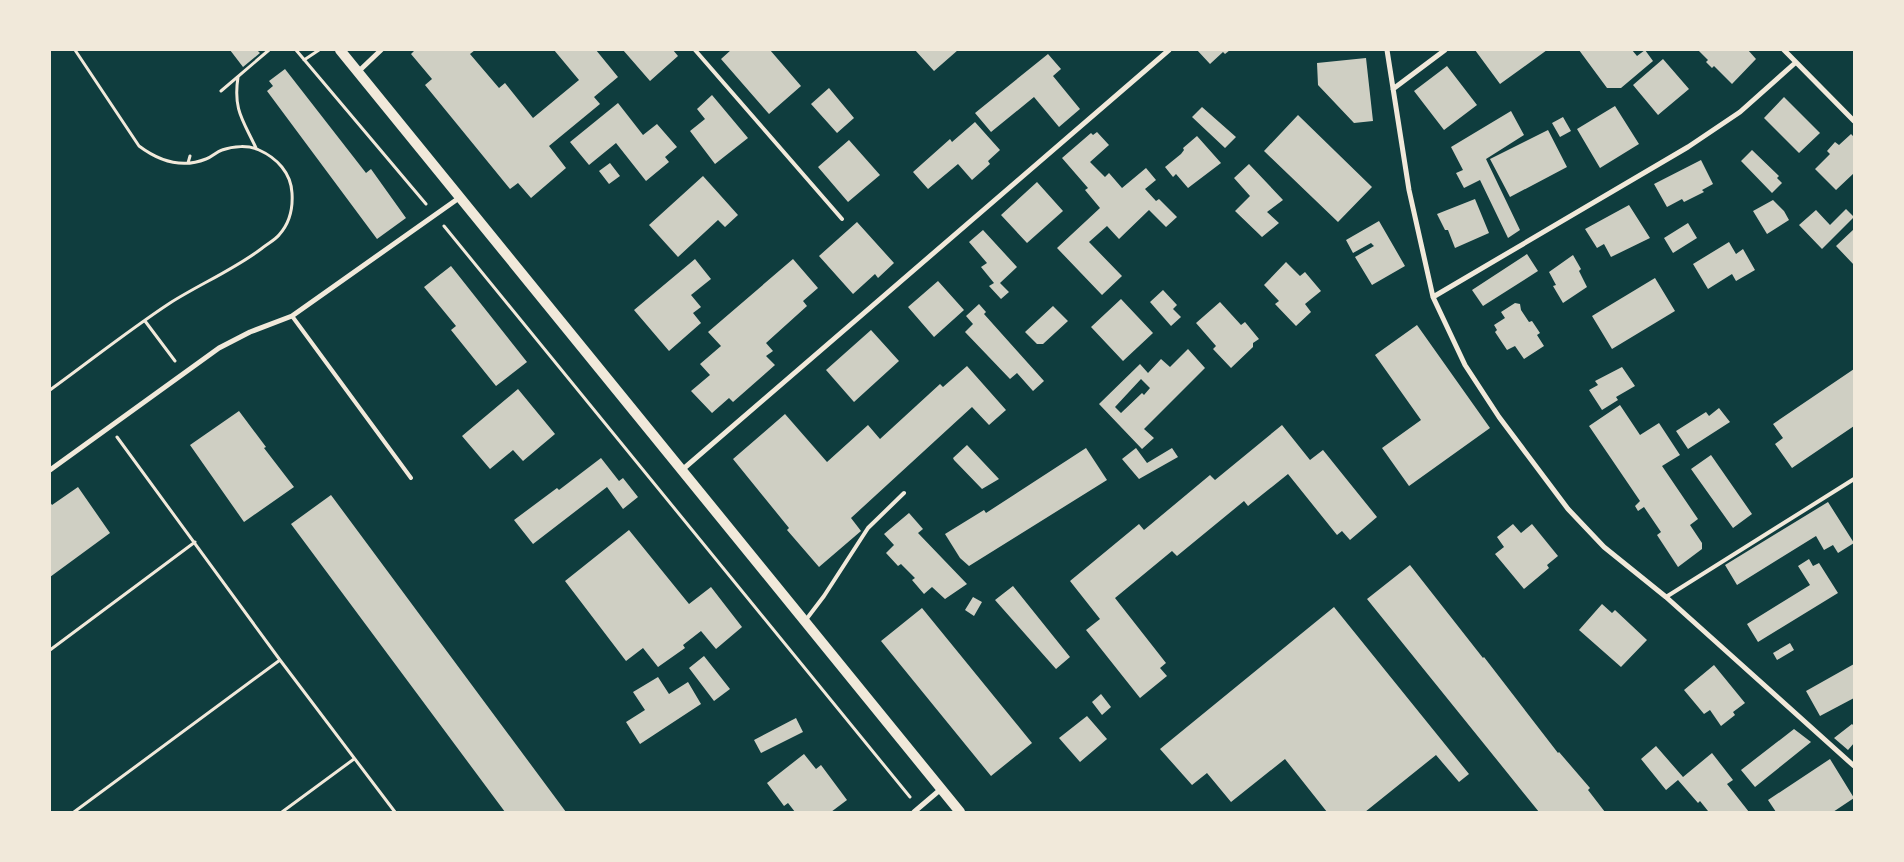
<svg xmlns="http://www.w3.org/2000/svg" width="1904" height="862" viewBox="0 0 1904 862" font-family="'PT Sans',sans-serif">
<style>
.building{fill:#cfcfc3;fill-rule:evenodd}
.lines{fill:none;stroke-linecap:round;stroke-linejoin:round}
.path{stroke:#f1e9da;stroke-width:3}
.service{stroke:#f1e9da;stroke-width:4}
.minor{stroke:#f1e9da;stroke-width:5}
.secondary{stroke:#f1e9da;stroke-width:10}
</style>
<rect width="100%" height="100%" fill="#0f3d3e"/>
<path class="building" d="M230,50h27l3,3 -17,14z
M413,50h62l-5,4 29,34 6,-5 28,35 46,-38 -25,-30h42l22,27 -24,20 6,7 -51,42 17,22 -35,30 -13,-15 -8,6 -85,-104 7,-6 -21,-25 3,-3z
M623,50h50l5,6 -28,25z
M731,50h39l31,36 -32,28 -48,-55z
M915,50h43l-24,21z
M1197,50h33l-5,4 -2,-2 -13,12z
M1475,50h72l-47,34z
M1579,50h53l5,6 8,-6 8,11 -32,27h-14z
M1698,50h50l8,9 -24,25 -18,-18 -2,2 -6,-6 2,-2z
M1048,54l13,15 -8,7 27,33 -21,18 -25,-30 -43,35 -16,-19z
M1366,58l7,63 -19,2 -36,-38 -1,-22z
M1663,59l26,30 -31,26 -25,-30z
M1447,66l30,39 -33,25 -30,-39z
M285,69l81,104 5,-4 35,49 -29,21 -110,-148 6,-5 -4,-5z
M829,88l25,30 -17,15 -26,-29z
M712,95l36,43 -33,26 -25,-33 15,-12 -8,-10z
M1784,97l36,36 -21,20 -35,-35z
M618,103l25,32 14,-11 20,23 -12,10 4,5 -23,19 -30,-38 -27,22 -19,-23z
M1615,106l24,38 -39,24 -23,-39z
M1202,107l34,30 -11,11 -33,-31z
M1511,111l13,24 -38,24 34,71 -12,8 -28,-58 -16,8 -8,-15 7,-3 -12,-23z
M1298,115l74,72 -34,35 -74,-71z
M1563,117l8,14 -11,6 -8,-14z
M975,122l25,28 -12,11 2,3 -18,16 -14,-16 -30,25 -15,-17 37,-33 2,3z
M1548,130l19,37 -57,30 -20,-38z
M1097,132l12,13 -19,17 15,15 4,-4 13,15 24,-20 10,12 -11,9 11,12 3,-2 18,18 -11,10 -17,-17 -30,29 -12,-13 -18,16 33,34 -20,19 -45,-47 43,-40 -15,-18 3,-2 -26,-30 29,-25 2,2z
M1851,134l3,3v36l-18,17 -21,-21 15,-15 -3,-3 8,-9 4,3z
M1197,136l24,27 -33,25 -12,-14 -3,3 -8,-10 16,-13 3,-4 -1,-2z
M849,140l31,35 -32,27 -30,-35z
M1752,150l27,26 -2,2 5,5 -10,10 -31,-32z
M1701,160l12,24 -11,6 2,2 -20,10 -2,-3 -15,8 -13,-23z
M610,163l10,13 -11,8 -10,-13z
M1249,164l34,36 -16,12 12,11 -17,14 -27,-26 15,-15 -16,-18z
M703,176l35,39 -13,12 -7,-7 -40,37 -29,-32z
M1037,182l26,29 -36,32 -26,-28z
M1475,199l14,34 -34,15 -7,-18h-3l-8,-16z
M1773,200l11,11 5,9 -22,14 -14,-23z
M1629,205l21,33 -39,19 -7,-13 -7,4 -12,-19z
M1846,209l8,8 -32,32 -23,-24 17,-15 14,15z
M1379,221l26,45 -33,19 -17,-28 19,-11 -3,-3 -18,10 -7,-13z
M857,222l37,41 -16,15 -3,-4 -22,20 -34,-38z
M1688,223l9,15 -24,15 -9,-15z
M1854,229v36l-18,-19z
M983,230l34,37 -17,16 9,9 -8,7 -12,-13 5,-3 -13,-16 6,-4 -18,-21z
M1729,242l7,12 7,-5 12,21 -19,11 -4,-7 -24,15 -15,-25z
M1527,254l11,17 -55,35 -11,-16z
M1573,255l8,14 -2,2 8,16 -24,16 -10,-17 3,-1 -7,-13z
M695,259l16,20 -20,16 10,12 -8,6 8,10 -32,28 -35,-41z
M793,259l25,29 -15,13 4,5 -41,37 7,8 -7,5 9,9 -42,37 -4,-4 -17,15 -21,-22 19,-16 -10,-11 21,-18 -13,-14z
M1286,262l14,14 5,-4 16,19 -16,13 6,8 -15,14 -21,-22 4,-3 -15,-16z
M451,266l76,96 -31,24 -45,-56 5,-4 -32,-39z
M1655,278l20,33 -63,38 -20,-33z
M938,281l26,29 -30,27 -26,-30z
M1163,290l14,15 -4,4 8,8 -10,9 -21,-24z
M1121,299l32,34 -30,28 -32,-34z
M1220,302l21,23 4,-3 14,17 -6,4v4l-22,21 -18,-19 3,-3 -20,-23z
M1515,303l5,1 1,6 8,12 3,-1 8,12 -3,2 7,11 -20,13 -9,-13 -8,4 -12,-18 2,-2 -3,-5 11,-7 -4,-6z
M979,304l7,8 -2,2 60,67 -11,10 -16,-18 -7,6 -45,-47 8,-8 -7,-8z
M1053,306l15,15 -25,23h-6l-12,-12z
M1417,325l73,103 -81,58 -27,-38 39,-28 -46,-65z
M871,330l28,31 -45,41 -28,-32z
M1188,349l17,19 -61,61 10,9 -12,11 -43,-45 41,-40 8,9 13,-14 9,8zM1141,379l9,9 -6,7 -2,-2 -21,20 -6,-6z
M967,366l39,44 -17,15 -17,-18 -121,111 10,13 -42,36 -32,-37 2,-2 -56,-69 52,-45 42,48 41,-37 12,14 60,-55 3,3z
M1622,367l13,19 -19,11 2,3 -16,10 -13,-20 9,-5 -3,-4z
M1854,369v57l-62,42 -17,-24 8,-6 -10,-14z
M518,389l37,45 -32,27 -10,-11 -23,19 -28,-33z
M1620,405l20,30 19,-12 21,32 -18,11 36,53 -8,6 12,18v6l-24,18 -21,-32 4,-3 -17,-25 -6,4 -3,-5 5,-5 -51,-75z
M1719,408l11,14 -42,27 -12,-18 30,-19 3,4z
M239,411l27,36 -2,1 30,39 -50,35 -54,-77z
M1282,425l28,35 13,-10 54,67 -27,23 -8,-9 -5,4 -49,-61 -40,32 -4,-5 -67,55 -5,-5 -57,47 51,65 -6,5 7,8 -27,22 -54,-68 14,-11 -30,-38 69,-57 5,6 66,-55 5,5z
M967,445l32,34 -17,10 -28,-29 -1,-2z
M1086,448l21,32 -138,86 -9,-8 -15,-24 39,-24 2,3z
M1136,448l11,15 25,-15 6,9 -39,22 -17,-20z
M1711,455l41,59 -19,14 -42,-59z
M601,458l18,23 4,-3 15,19 -15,12 -16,-22 -74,57 -19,-24 43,-32 2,2z
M78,487l32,46 -60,44v-75l2,3z
M331,495l235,317h-61l-214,-288z
M1828,502l26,41 -16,10 -5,-8 -9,5 -8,-14 -79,49 -12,-20z
M909,513l14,16 -5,4 49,51 -22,15 -13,-12 -8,7 -12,-14 3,-2 -14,-14 -3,2 -12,-13 8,-8 -10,-11z
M1513,524l8,9 11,-9 26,32 -11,9 2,3 -25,21 -29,-35 9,-7 -7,-10z
M629,530l60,74 22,-17 31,40 -26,22 -15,-18 -18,14 2,3 -27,19 -15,-19 -17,13 -61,-80z
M1809,559l4,7 6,-3 19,30 -80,49 -11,-18 63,-39 -12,-19z
M1410,565l73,93 1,-1 74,96 1,-1 31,36 -2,2 17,22h-66l-172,-213z
M1013,586l57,71 -14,12 -61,-69z
M973,597l9,5 -8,14 -9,-6z
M1602,604l10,9 3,-3 32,30 -26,27 -42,-37z
M1334,607l135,167 -10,8 -23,-27 -71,57h-38l-42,-53 -54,43 -24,-29 -15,12 -32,-36z
M922,608l110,135 -41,33 -110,-135z
M1790,643l4,7 -17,10 -4,-7z
M704,656l26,33 -16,12 -25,-33z
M1854,664v34l-34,18 -14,-25z
M1714,665l31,38 -12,9 2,3 -14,11 -11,-16 -6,4 -20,-24z
M658,677l11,17 19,-12 13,22 -61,40 -14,-22 19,-12 -12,-18z
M1101,694l10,13 -9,8 -10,-13z
M1087,716l20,23 -27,23 -21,-24z
M796,718l7,14 -42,21 -7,-13z
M1852,724l2,2v17l-6,7 -14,-12z
M1794,729l17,13 -56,45 -14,-17z
M1656,746l27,31 29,-24 21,27 -6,4 22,28h-43l2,-1 -8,-10 -2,2 -20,-23 -12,10 -25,-31z
M804,754l12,15 5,-4 26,35 -16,12h-36l-7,-9 -4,3 -17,-23z
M1830,759l24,39 -21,14h-57l-8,-12z"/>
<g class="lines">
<path class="path" d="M296,50l130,154
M304,60l15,-10
M238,77c-5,33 5,43 18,71
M221,91l48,-41
M188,163l2,-7
M444,226l466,571
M145,321l30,40
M50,390c40,-29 79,-60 120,-87 30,-19 63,-33 91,-54 6,-5 14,-9 18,-14 11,-12 14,-27 13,-42 -1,-20 -15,-35 -33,-43 -10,-5 -26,-4 -37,0 -6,2 -10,7 -16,9 -25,10 -47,2 -67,-13l-64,-96
M117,437l163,223 115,152
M50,650l145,-108
M74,812l206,-152
M282,812l72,-53"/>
<path class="service" d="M695,50l147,169
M292,316l119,162
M1666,597l188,-118
M805,621l19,-25 44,-68 36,-35"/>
<path class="minor" d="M1387,50l22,140 24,107 32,68 34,52 69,92 36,38 62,50 188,169
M1784,50l70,71
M359,71l22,-21
M1393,89l52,-39
M1433,297l255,-150 52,-35 55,-49
M50,470l169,-122 31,-16 42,-16 167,-118
M682,470l487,-420
M914,812l27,-23"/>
<path class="secondary" d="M340,50l620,762"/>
</g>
<rect width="1904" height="862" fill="none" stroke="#f1e9da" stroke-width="102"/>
</svg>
